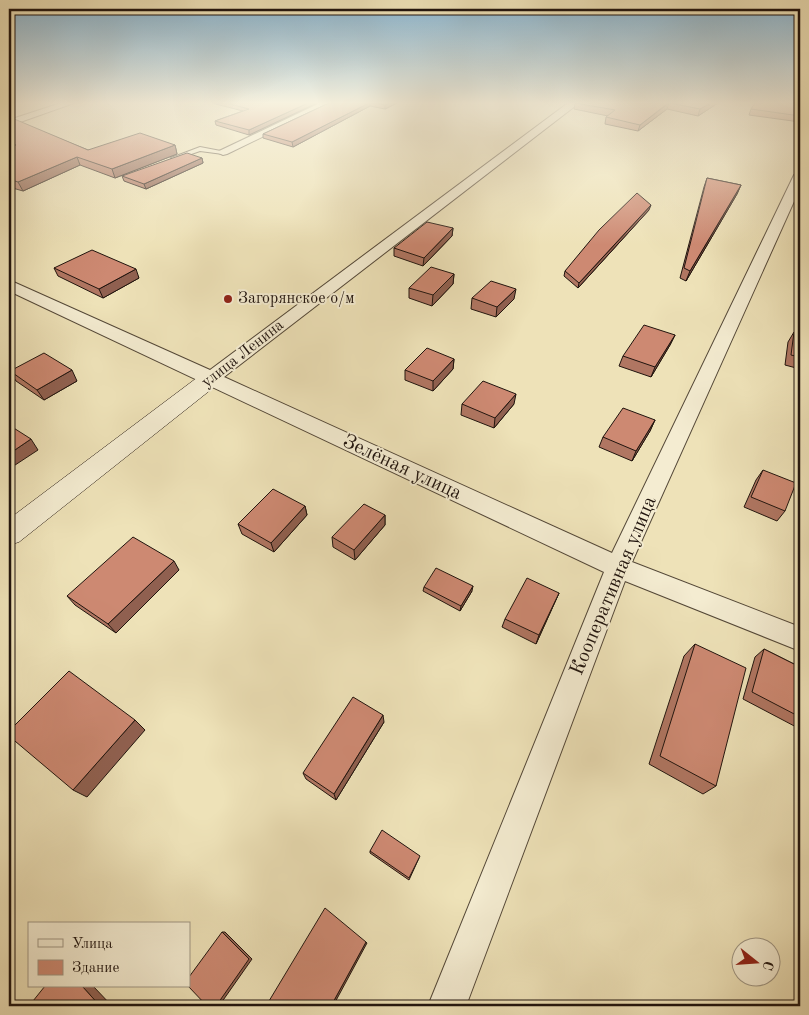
<svg xmlns="http://www.w3.org/2000/svg" width="809" height="1015" viewBox="0 0 809 1015" font-family="'Old Standard TT',serif">
<style>
.lines{fill:none;stroke-linecap:round;stroke-linejoin:round}
.lane-casing{stroke:#544838;stroke-width:2}
.street-casing{stroke:#544838;stroke-width:2}
.secondary-casing{stroke:#20140e;stroke-width:1}
.lane{fill:#f4ecd1;fill-rule:evenodd}
.street{fill:#f4ecd1;fill-rule:evenodd}
.secondary{fill:#f4ecd1;fill-rule:evenodd}
.wall{fill:#b07662;stroke:#20140e}
.shaded-wall{fill:#906050;stroke:#20140e}
.building{fill:#cd8972;stroke:#20140e}
.poi-dot{fill:#8f2418;stroke:#f4ecd1;stroke-width:2}
.labels{text-anchor:middle;dominant-baseline:central;stroke-width:4;stroke-linejoin:round;paint-order:stroke}
.far-poi-label{font-size:16px;fill:#20140e;stroke:#f4ecd1;text-anchor:start}
.far-street-label{font-size:16px;fill:#20140e;stroke:#f4ecd1}
.street-label{font-size:20px;fill:#20140e;stroke:#f4ecd1}
</style>
<rect width="100%" height="100%" fill="#eee2b8"/>
<filter id="stains"><feTurbulence type="fractalNoise" baseFrequency=".004" numOctaves="4"/><feColorMatrix values="0 0 0 0 .2 0 0 0 0 .09 0 0 0 0 .02 0 0 0 .5 -.17"/></filter>
<radialGradient id="worn" r=".72"><stop offset=".6" stop-color="#630" stop-opacity="0"/><stop offset="1" stop-color="#630" stop-opacity=".3"/></radialGradient>
<g class="lines">
<defs>
<path id="lane" d="M200,147l26,5 -3,2 -23,-3 -26,9 -3,-2z"/>
<path id="street" d="M61,103h13l-65,23v-6z
M320,103h12l-105,51 -4,1 -6,-3z
M568,103h11l-355,274 388,176 182,-378 6,-4v17l-168,374 168,65v24l-175,-70 -159,425h-38l176,-434 -595,-281v-11l201,90z"/>
<path id="secondary" d="M210,372l8,2 3,5 -3,5 -199,158 -10,3v-26l193,-145z"/>
</defs>
<use href="#lane" class="lane-casing"/>
<use href="#street" class="street-casing"/>
<use href="#secondary" class="secondary-casing"/>
<use href="#lane" class="lane"/>
<use href="#street" class="street"/>
<use href="#secondary" class="secondary"/>
</g>
<path class="wall" d="M212,103h105l-68,32 -33,-10 -1,-4 28,-10z
M329,103h68l-12,6 -15,-3 -77,41 -30,-9v-4z
M575,103h143l-20,13 -31,-7 -29,22 -33,-7 1,-7 2,-1 -34,-7z
M800,103v19l-51,-7 2,-6z
M9,118l79,32 87,-5 2,9 -62,24 -35,-13 -57,26 -14,-4z
M202,158l1,5 -57,26 -22,-8 -2,-5z
M707,178l34,7 -4,9 -51,87 -6,-3 24,-91z
M649,210l-71,78 -14,-12 1,-5z
M453,228l-1,8 -29,30 -29,-10v-8z
M54,268l85,10 -36,20 -45,-22z
M454,274l-1,10 -21,22 -23,-8v-10z
M472,298l42,1 -18,18 -25,-8z
M794,332l6,1v36l-15,-4 3,-23z
M675,335l-5,10 -19,32 -32,-11 4,-10z
M454,359l-1,10 -20,22 -28,-11v-10z
M10,371l67,10 -33,19 -28,-19z
M462,404h52l-20,24 -33,-13z
M655,420l-5,11 -18,30 -33,-14 4,-10z
M763,470l22,41 -8,10 -33,-14 12,-27z
M305,506l2,9 -33,37 -32,-18 -4,-10z
M385,515v10l-30,35 -22,-13 -1,-10z
M179,570l-63,63 -41,-28 -8,-9z
M424,587l48,4 -12,20 -37,-20z
M559,593l-23,51 -34,-17 3,-8z
M695,644l21,142 -13,8 -54,-30 35,-108z
M764,649l36,18v62l-57,-30 12,-42z
M384,722l-48,78 -30,-21 -3,-6z
M370,851l49,7 -10,22 -39,-27z"/>
<path class="shaded-wall" d="M308,103h9l-68,32v-5z
M369,103h1v3l-77,41 -1,-5z
M390,103h7l-12,6v-4z
M669,103l-2,6 -29,22 2,-6z
M711,103h7l-20,13 2,-7z
M175,145l2,9 -62,24 -3,-9z
M77,157l3,8 -57,26 -5,-9z
M202,158l1,5 -57,26 -2,-5z
M741,185l-4,9 -51,87 4,-10z
M9,197l3,7 -3,2z
M651,205l-2,5 -71,78 1,-5z
M453,228l-1,8 -29,30 1,-8z
M136,269l3,9 -36,20 -4,-9z
M454,274l-1,10 -21,22 1,-11z
M516,289l-2,10 -18,18 1,-10z
M675,335l-5,10 -19,32 4,-10z
M454,359l-1,10 -20,22v-10z
M72,370l5,11 -33,19 -7,-10z
M516,394l-2,10 -20,24 1,-10z
M655,420l-5,11 -18,30 4,-10z
M31,439l7,11 -29,19v-15z
M305,506l2,9 -33,37 -3,-9z
M385,515v10l-30,35 -1,-10z
M174,561l5,9 -63,63 -8,-9z
M473,586l-1,5 -12,20 1,-5z
M559,593l-4,9 -19,42 3,-9z
M383,715l1,7 -48,78 -2,-6z
M135,720l10,10 -58,67 -14,-7z
M222,932h3l27,27 -33,47h-3z
M366,942l1,1 -34,63h-2z
M82,986h11l19,20h-12z"/>
<path class="building" d="M226,103h82l-59,27 -34,-9 34,-12z
M329,103h40l-77,39 -29,-8z
M373,103h17l-5,2z
M575,103h93l-28,22 -34,-8 9,-7z
M670,103h41l-11,6z
M755,103h45v13l-49,-7z
M9,118h3l76,32 52,-17 35,12 -63,24 -35,-12 -59,25 -9,-3v-31l7,-3 -7,-4z
M187,153l15,5 -58,26 -22,-8z
M707,178l34,7 -51,86 -6,-3z
M637,193l14,12 -72,78 -14,-12 34,-41z
M427,222l26,6 -29,30 -30,-10z
M92,250l44,19 -37,20 -45,-21z
M431,267l23,7 -21,21 -24,-7z
M491,281l25,8 -19,18 -25,-9z
M644,325l31,10 -20,32 -32,-11z
M794,332l6,1v24l-9,-2z
M427,348l27,11 -21,22 -28,-11z
M44,353l28,17 -35,20 -27,-19z
M483,381l33,13 -21,24 -33,-14z
M623,408l32,12 -19,31 -33,-14z
M9,425l22,14 -22,15z
M763,470l33,13 -11,28 -34,-14z
M273,489l32,17 -34,37 -33,-19z
M364,504l21,11 -31,35 -22,-13z
M133,537l41,24 -66,63 -41,-28z
M436,568l37,18 -12,20 -37,-19z
M527,578l32,15 -20,42 -34,-16z
M695,644l51,24 -30,118 -56,-30z
M764,649l36,18v50l-48,-25z
M69,671l66,49 -62,70 -64,-54v-5z
M353,697l30,18 -49,79 -31,-21z
M382,830l38,26 -11,22 -39,-27z
M325,908l41,34 -35,64h-65z
M222,932l27,27 -33,47h-9l-19,-20 1,-9z
M45,986h37l18,20h-71z"/>
<linearGradient id="sky" x2="0" y2="1"><stop stop-color="#89b7d4"/><stop offset="0.42" stop-color="#f7f2df"/><stop offset="1" stop-color="#f7f2df" stop-opacity="0"/></linearGradient>
<rect width="809" height="245" fill="url(#sky)"/>
<circle class="poi-dot" cx="228" cy="299" r="5"/>
<g class="labels">
<g class="far-poi-label">
<text x="238" y="299">Загорянское о/м</text>
</g>
<g class="far-street-label">
<text transform="translate(243 354) rotate(-38)">улица Ленина</text>
</g>
<g class="street-label">
<text transform="translate(402 468) rotate(25)">Зелёная улица</text>
<text transform="translate(614 586) rotate(-67)">Кооперативная улица</text>
</g>
</g>
<rect width="809" height="1015" fill="none" stroke="#eee2b8" stroke-width="30"/>
<rect x="10" y="10" width="789" height="995" fill="none" stroke="#20140e" stroke-width="2.5"/>
<rect x="15" y="15" width="779" height="985" fill="none" stroke="#20140e"/>
<rect x="28" y="922" width="162" height="65" fill="#f4ecd1" stroke="#9f9683"/>
<rect x="38" y="939" width="25" height="8" fill="#f4ecd1" stroke="#9f9683"/>
<text x="72" y="948" font-size="15" fill="#20140e">Улица</text>
<rect x="38" y="960" width="25" height="15" fill="#cd8972" stroke="#9f9683"/>
<text x="72" y="972" font-size="15" fill="#20140e">Здание</text>
<g transform="translate(756 962) rotate(107)"><circle r="24" fill="#f4ecd1" stroke="#9f9683"/>
<path d="M0-4L9 19L0 12L-9 19Z" fill="#8f2418"/>
<text y="-8" font-size="14" font-weight="bold" text-anchor="middle" fill="#20140e">С</text>
</g>
<rect width="100%" height="100%" filter="url(#stains)"/>
<rect width="100%" height="100%" fill="url(#worn)"/>
</svg>
